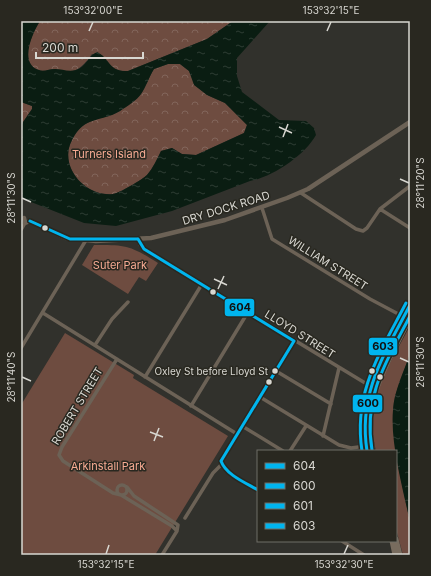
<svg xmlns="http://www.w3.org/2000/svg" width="431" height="576" viewBox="0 0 431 576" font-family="Inter,sans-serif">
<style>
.green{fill:#6e4c40}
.forest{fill:url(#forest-crowns)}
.water{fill:url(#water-ripples);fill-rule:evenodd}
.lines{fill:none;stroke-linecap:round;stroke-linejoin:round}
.minor{stroke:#6c6256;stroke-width:3.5}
.tertiary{stroke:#6c6256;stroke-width:4.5}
.secondary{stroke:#786c5e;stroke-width:5}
.bus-1-casing{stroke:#292820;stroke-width:6}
.bus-2-casing{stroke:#292820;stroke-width:6}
.bus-3-casing{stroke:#292820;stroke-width:6}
.bus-4-casing{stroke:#292820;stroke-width:6}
.bus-1{stroke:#00b5ef;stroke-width:3}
.bus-2{stroke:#00b5ef;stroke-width:3}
.bus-3{stroke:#00b5ef;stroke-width:3}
.bus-4{stroke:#00b5ef;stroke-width:3}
.ticks{fill:none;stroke:#d8d7d1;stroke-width:1.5}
.bus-dot{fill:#d8d7d1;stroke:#292820;stroke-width:1.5}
.labels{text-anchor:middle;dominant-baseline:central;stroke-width:3;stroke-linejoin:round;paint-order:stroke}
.bus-label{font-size:10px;fill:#d8d7d1;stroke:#292820;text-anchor:end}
.park-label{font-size:11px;fill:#f7ab93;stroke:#292820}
.street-label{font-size:11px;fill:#d8d7d1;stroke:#292820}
.line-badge{stroke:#292820;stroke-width:1.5}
.pale-badge-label{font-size:11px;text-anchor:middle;font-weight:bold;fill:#111}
.neatline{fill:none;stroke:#d8d7d1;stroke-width:1.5}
.ticks-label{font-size:10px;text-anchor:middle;fill:#d8d7d1}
</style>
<defs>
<pattern id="forest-crowns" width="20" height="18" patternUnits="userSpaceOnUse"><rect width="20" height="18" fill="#6e4c40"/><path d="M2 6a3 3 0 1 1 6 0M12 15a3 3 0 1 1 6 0" fill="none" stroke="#82655b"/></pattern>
<pattern id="water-ripples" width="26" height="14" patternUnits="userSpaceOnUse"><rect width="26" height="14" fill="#0a1d12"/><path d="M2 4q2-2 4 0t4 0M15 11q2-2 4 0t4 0" fill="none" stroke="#2d3d33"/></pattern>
</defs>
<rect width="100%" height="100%" fill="#31312c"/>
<path class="green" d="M94,245c33,0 35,0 64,18l-12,18 -7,-4 -11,17 -46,-29z
M410,326v28l-15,42 -2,14 5,55 12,57v33h-7l-7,-26v-78h-20c-13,-50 12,-83 34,-125z
M65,333l69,42 -1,3 95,58 -73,119h-134v-150z"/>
<path class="forest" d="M40,21h193l-26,18 -79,32c-14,1 -18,-6 -26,-16l-10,-1c-8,11 -15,20 -30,17 -3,0 -5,-2 -9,-2 -5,1 -10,3 -15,1 -19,-8 -6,-37 2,-49z
M168,64h12l9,7 6,14 12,10 18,8 22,22 -3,8 -48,22 -14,-1 -10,-6 -11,3c-4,8 -8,17 -14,24 -4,4 -29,19 -34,19 -28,3 -55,-28 -41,-54 13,-25 28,-18 48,-29 6,-4 17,-11 21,-17 5,-7 8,-17 13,-25z
M21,102l11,4v3l-11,16z"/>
<path class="water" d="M21,21h19c-7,11 -22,43 -1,49 5,2 10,-1 16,-1 7,0 13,3 21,1 10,-3 12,-14 21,-18 14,7 11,20 31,19l79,-32 26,-18h37l-33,37v18l5,16 37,28 27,1 8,7 2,7c-11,20 -43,42 -66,46l-78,30 -56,15 -32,-3 -63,-25v-73l11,-16v-3l-11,-4zM168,64h12l9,7 5,14 13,10 18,8 22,22 -3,8 -48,22 -14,-1 -10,-6 -11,3c-4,8 -8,17 -14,24 -4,4 -29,19 -34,19 -28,3 -55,-28 -41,-54 13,-25 28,-17 48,-29 6,-4 17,-11 21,-17 5,-7 8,-17 13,-25z
M410,354v168c-7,-33 -20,-79 -17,-112 1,-19 11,-39 17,-56z"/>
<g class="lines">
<path class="minor" d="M301,193l55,36 7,2 4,-3 13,-19 30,-23
M262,208l10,31 98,60 34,18
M380,209l30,19
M21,230l4,-7
M138,239l2,6 4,4 231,140
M43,313l194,121
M95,345l17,-26 16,-17
M21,348l65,-108
M117,359l-55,88 -3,8 4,6 50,32 8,2
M276,371l55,33
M145,377l57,-93
M260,397l79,48 12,3 15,-2
M191,406l57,-94
M242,426l41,25
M323,436l16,-68
M290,451l16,-25
M117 490a5 5 0 1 1 10 0a5 5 0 1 1-10 0Z
M127,487l7,9 44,29 -1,6 -15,24
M258,490c-9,-6 -37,-19 -37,-29l73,-120
M121,495l51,31 5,5
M185,518l28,-45 8,-8
M342,541l22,14"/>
<path class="tertiary" d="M24,218l1,5 5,-2
M30,221l36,17 30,3 55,-3 74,-18 62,-22 21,-9 102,-67"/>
<path class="secondary" d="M367,451c-14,-53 21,-101 43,-146
M373,451c-12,-50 16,-90 37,-133
M396,539l4,16
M392,541l3,14"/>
<defs>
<path id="bus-1" d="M30,221l40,18h68
M138,239l6,10 150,92
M258,490c-12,-7 -32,-15 -37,-29l73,-120"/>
<path id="bus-2" d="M367,451c-9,-58 17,-96 43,-146"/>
<path id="bus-3" d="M372,450c-9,-54 14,-88 38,-134"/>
<path id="bus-4" d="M362,451c-9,-59 18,-98 44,-148"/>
</defs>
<use href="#bus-1" class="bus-1-casing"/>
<use href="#bus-2" class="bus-2-casing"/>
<use href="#bus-3" class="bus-3-casing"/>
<use href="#bus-4" class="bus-4-casing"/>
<use href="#bus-1" class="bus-1"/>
<use href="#bus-2" class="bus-2"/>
<use href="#bus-3" class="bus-3"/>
<use href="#bus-4" class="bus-4"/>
</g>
<path class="ticks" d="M89,31l4,-9M327,31l4,-9M279,127l13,6M283,137l5,-13M400,179l9,4M22,198l9,4M214,279l13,6M218,289l6,-13M400,358l9,4M22,377l9,4M150,432l13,5M154,441l5,-13M106,554l3,-9M344,554l4,-9"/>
<g class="bus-dot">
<circle cx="45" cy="228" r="3.5"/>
<circle cx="213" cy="292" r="3.5"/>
<circle cx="275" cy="371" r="3.5"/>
<circle cx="372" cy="371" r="3.5"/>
<circle cx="380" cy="377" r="3.5"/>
<circle cx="269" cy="382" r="3.5"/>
</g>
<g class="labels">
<g class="bus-label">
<text x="268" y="371">Oxley St before Lloyd St</text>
</g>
<g class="park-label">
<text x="109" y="154">Turners Island</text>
<text x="120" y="265">Suter Park</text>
<text x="108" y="466">Arkinstall Park</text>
</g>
<g class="street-label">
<text transform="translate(226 208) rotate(-17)">DRY DOCK ROAD</text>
<text transform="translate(328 263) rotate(32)">WILLIAM STREET</text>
<text transform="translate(300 334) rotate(32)">LLOYD STREET</text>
<text transform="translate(77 406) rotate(-59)">ROBERT STREET</text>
</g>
</g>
<g class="line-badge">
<rect x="224" y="298" width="31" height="19" rx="4" fill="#00b5ef"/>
<rect x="368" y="337" width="30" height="19" rx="4" fill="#00b5ef"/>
<rect x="352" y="394" width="31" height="19" rx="4" fill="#00b5ef"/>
</g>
<g class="pale-badge-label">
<text x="240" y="311">604</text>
<text x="383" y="350">603</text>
<text x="368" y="407">600</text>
</g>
<rect width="431" height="576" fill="none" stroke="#292820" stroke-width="44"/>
<rect x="257" y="450" width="140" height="92" fill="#292820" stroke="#6f6e67"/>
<rect x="265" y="463" width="20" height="6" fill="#00b5ef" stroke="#6f6e67"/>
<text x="293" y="470" font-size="12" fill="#d8d7d1">604</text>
<rect x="265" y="483" width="20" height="6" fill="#00b5ef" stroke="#6f6e67"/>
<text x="293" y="490" font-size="12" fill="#d8d7d1">600</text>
<rect x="265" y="503" width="20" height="6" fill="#00b5ef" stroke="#6f6e67"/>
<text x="293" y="510" font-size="12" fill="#d8d7d1">601</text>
<rect x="265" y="523" width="20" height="6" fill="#00b5ef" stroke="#6f6e67"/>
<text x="293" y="530" font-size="12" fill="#d8d7d1">603</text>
<path d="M36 52v6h107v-6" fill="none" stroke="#d8d7d1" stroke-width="2"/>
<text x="42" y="52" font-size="12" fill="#d8d7d1" stroke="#292820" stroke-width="3" paint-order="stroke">200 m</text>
<rect x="22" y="22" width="387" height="532" class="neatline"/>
<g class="ticks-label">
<text x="93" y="14">153°32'00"E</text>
<text x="331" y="14">153°32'15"E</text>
<text transform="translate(420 183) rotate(-90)" y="4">28°11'20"S</text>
<text transform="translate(11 198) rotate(-90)" y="4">28°11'30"S</text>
<text transform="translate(420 362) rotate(-90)" y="4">28°11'30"S</text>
<text transform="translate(11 377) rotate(-90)" y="4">28°11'40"S</text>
<text x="106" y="568">153°32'15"E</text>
<text x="344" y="568">153°32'30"E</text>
</g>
</svg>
